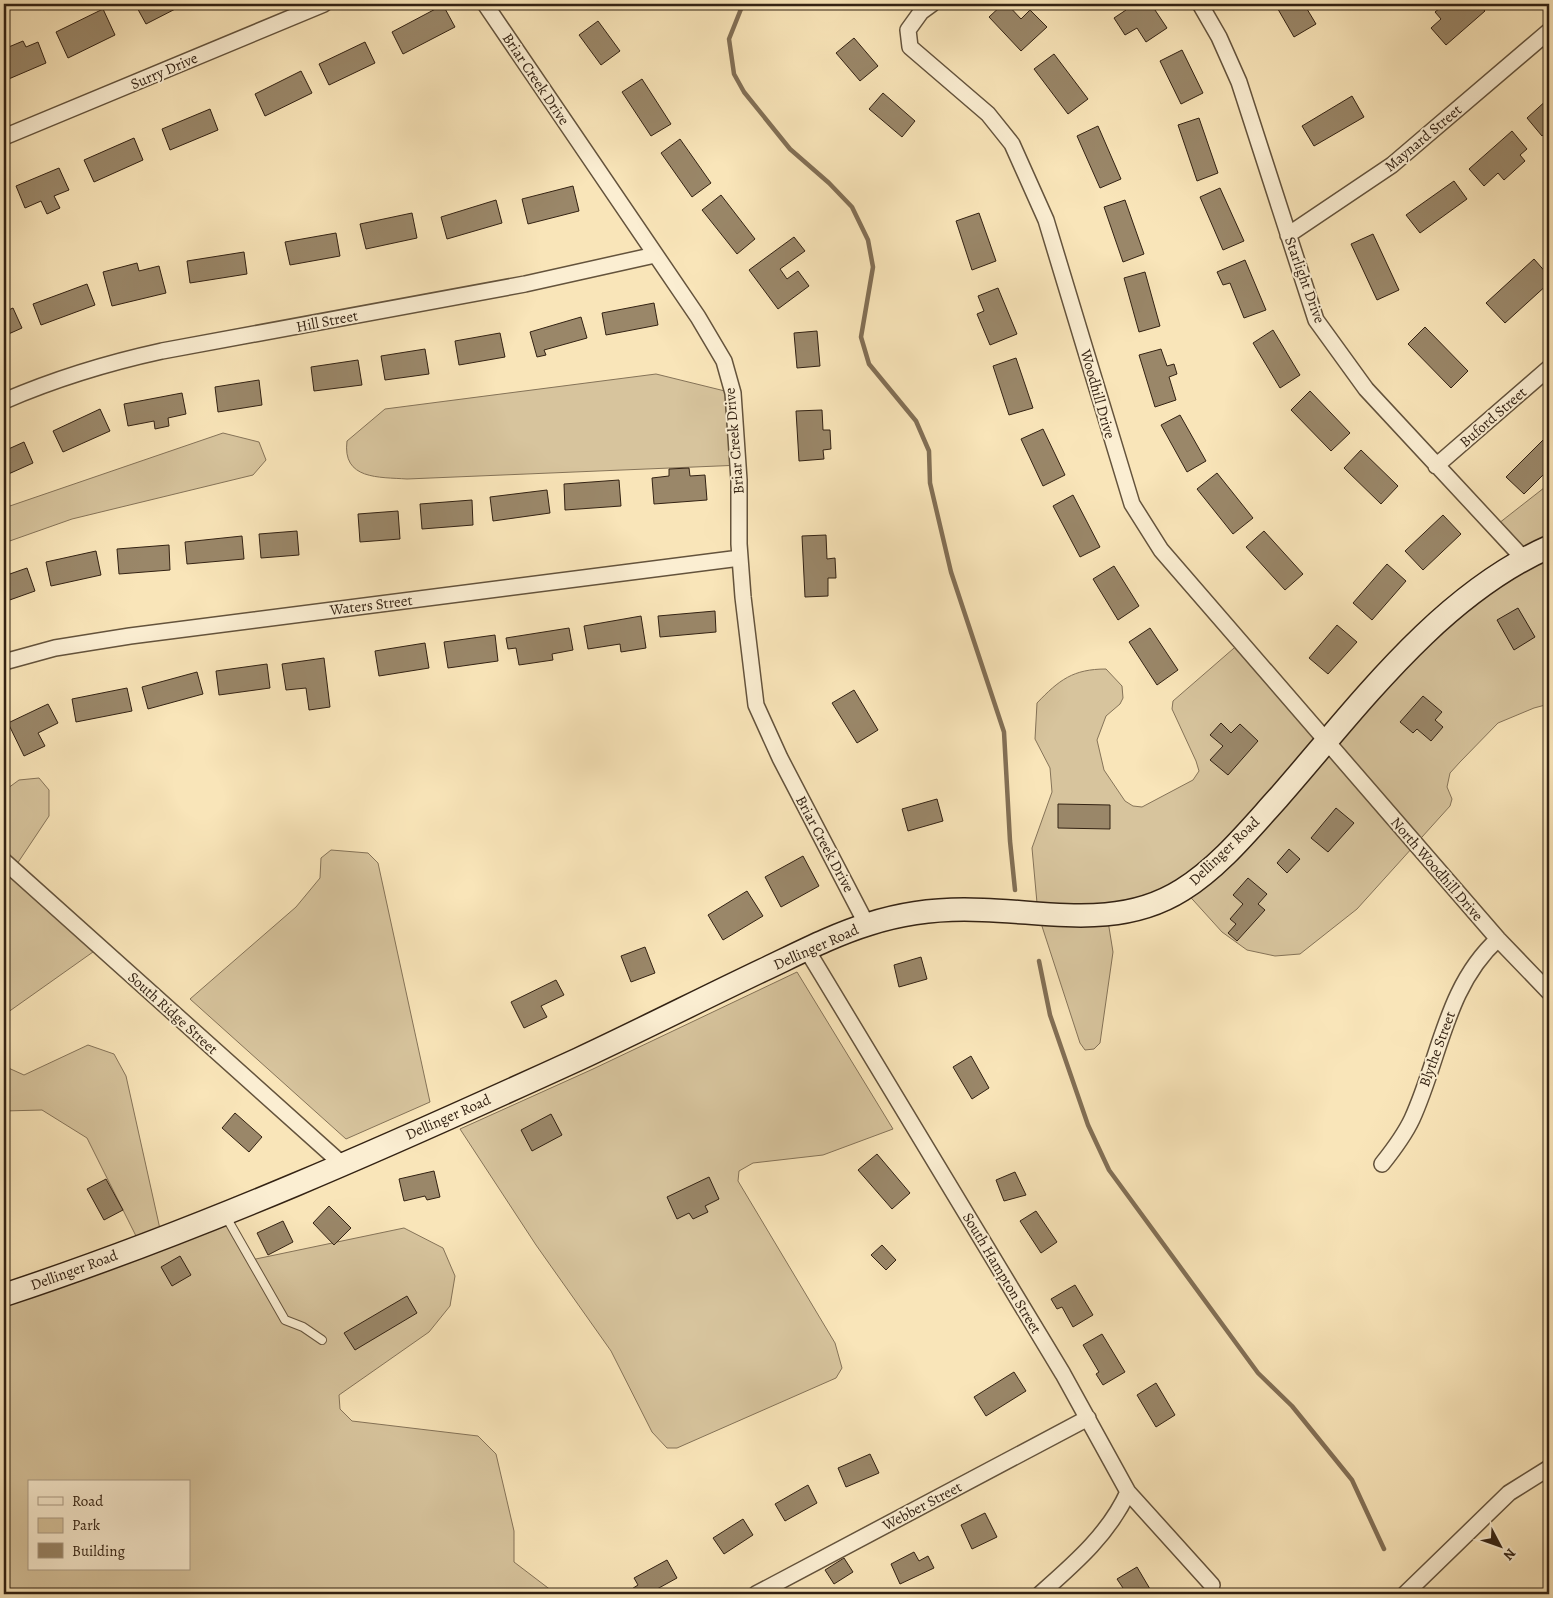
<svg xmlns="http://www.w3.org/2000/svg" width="1553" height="1598" viewBox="0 0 1553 1598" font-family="Alegreya,serif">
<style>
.green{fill:#d7c49d;stroke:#857358;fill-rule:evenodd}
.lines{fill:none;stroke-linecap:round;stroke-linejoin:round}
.stream{stroke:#826f55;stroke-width:4.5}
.building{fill:#9a8769;stroke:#332213}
.lane-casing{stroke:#64533c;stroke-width:10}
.street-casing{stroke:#64533c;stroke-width:18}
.secondary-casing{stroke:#332213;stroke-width:25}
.lane{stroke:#fbeed2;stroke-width:8}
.street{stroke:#fbeed2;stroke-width:15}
.secondary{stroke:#fbeed2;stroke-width:22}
.labels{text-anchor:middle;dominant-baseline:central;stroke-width:4;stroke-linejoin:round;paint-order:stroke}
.street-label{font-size:15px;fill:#332213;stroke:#fbeed2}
</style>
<rect width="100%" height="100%" fill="#f9e5b9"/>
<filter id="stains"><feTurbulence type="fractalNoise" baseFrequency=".004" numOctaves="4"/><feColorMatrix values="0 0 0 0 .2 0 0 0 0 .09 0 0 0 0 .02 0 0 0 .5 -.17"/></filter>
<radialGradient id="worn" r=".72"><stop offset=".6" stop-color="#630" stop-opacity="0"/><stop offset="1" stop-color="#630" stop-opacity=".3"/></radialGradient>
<path class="green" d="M656,374l77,19 9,72 -335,14c-28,-2 -65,1 -60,-38l38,-32z
M223,433l36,9 7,18 -13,15 -181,44 -68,24v-35z
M1549,484v220l-15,4 -36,15 -38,39 -10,11 -3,14 5,12 -2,7 -93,103 -57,45 -25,2 -28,-6 -25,-18 -38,-42 -77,25 6,37 -13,91 -6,6 -9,1 -5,-7 -42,-129 -6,-66 20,-56 -2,-24 -15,-29 2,-36c22,-23 36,-34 69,-34l16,17 1,12 -3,6 -14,12 -9,24 7,30 21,31 8,5 9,1 51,-27 6,-9 -3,-10 -24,-52 1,-8 68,-59 85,101 82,-93 115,-92 -29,-31z
M39,778l10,12v26l-36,54 87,77 -96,68v-224l15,-11z
M331,850l37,3 10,10 52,239 -84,37 -156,-140 106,-92 24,-29 1,-20z
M797,972l96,157 -70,26 -70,8 -14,8 -1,10 97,162 7,25 -6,10 -159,70h-10l-15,-16 -41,-81 -75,-106 -76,-116 133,-60z
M88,1045l26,9 12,22 36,162 62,-25 27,47 153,-32 39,20 12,28 -5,30 -21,26 -90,63 1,14 12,12 126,15 18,18 18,77v31l42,32h-552v-299l137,-49 -54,-108 -45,-28 -38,1v-45l20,9zM29,1482h160v87h-160z"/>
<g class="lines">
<path class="stream" d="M743,4l-14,35 5,35 10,18 46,57 39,34 23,24 16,33 5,27 -12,70 8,27 47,57 13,30 1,32 21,89 53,160 6,109 5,49
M1039,961l11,54 38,110 21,45 149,203 34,33 60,74 32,69"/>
</g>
<path class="building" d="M135,4h50l-39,20z
M1003,4h4l14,15 9,-9 17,17 -26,24 -32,-34z
M1151,4l16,24 -21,14 -9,-14 -12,7 -11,-17 12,-8 -3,-5z
M1275,4h29l12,20 -22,13z
M1445,4h8l3,3 3,-3h20l6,7 -39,34 -15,-17 10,-9 -6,-7z
M443,5l12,22 -52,27 -11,-22z
M103,9l12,26 -47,23 -12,-26z
M598,21l22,30 -19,14 -22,-30z
M854,38l24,28 -18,15 -24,-28z
M23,41l3,6 12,-5 8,21 -42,18v-23l2,-1 -2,-8z
M365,42l10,21 -46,22 -10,-21z
M1182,50l21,43 -22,11 -21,-43z
M1054,54l34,45 -20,15 -34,-45z
M301,71l11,22 -47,23 -10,-22z
M642,79l29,45 -20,12 -29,-44z
M883,93l32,28 -13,16 -33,-28z
M1352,96l12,21 -50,29 -12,-20z
M1549,98v32l-7,6 -15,-18z
M210,109l8,21 -48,20 -8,-21z
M1199,118l19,55 -21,8 -19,-56z
M1098,126l23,53 -21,9 -23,-52z
M1512,131l15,18 -7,6 5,6 -21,19 -6,-7 -14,13 -15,-17z
M134,138l9,22 -49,22 -10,-22z
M680,139l31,44 -19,14 -31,-44z
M59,168l10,22 -15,6 6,12 -13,6 -6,-13 -16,7 -9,-22z
M1454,181l13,18 -47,34 -14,-18z
M573,186l6,25 -51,13 -6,-25z
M1220,188l24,53 -21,9 -23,-53z
M721,195l34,44 -18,15 -35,-44z
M496,200l6,23 -55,16 -6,-22z
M1125,200l19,54 -21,8 -19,-55z
M412,213l5,25 -51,11 -6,-25z
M979,213l17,48 -24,9 -16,-49z
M336,233l4,23 -50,9 -5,-23z
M1373,234l26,56 -22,10 -26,-56z
M794,237l11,14 -25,18 7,10 11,-8 11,15 -31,23 -29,-39z
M244,252l3,22 -57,9 -3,-22z
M1534,259l15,17v7l-44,40 -19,-20z
M1245,260l21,50 -22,8 -14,-35 -7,2 -6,-13z
M137,263l2,8 20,-5 7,27 -54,13 -9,-34z
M1145,272l15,54 -21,6 -15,-54z
M87,284l8,21 -54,20 -8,-21z
M998,288l19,46 -27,11 -13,-31 7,-3 -6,-15z
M654,303l4,22 -52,10 -4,-22z
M13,308l9,20 -18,8v-24z
M581,317l6,21 -43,12 2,5 -9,2 -7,-25z
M1425,327l43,44 -17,17 -43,-44z
M1273,330l27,45 -20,13 -27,-45z
M817,331l3,35 -23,2 -3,-35z
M500,333l5,24 -46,8 -4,-24z
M425,349l4,25 -44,6 -4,-24z
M1161,349l6,17 7,-2 3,10 -8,3 7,23 -21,7 -16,-52z
M1016,358l17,50 -24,7 -16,-49z
M358,360l4,25 -48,6 -3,-24z
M259,380l3,25 -44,7 -3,-25z
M1310,391l40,42 -19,18 -40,-41z
M182,393l4,21 -18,4 1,8 -14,3 -1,-8 -26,5 -4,-22z
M100,409l10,22 -47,21 -10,-21z
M822,410l1,20h7l1,19 -8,1 1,9 -25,2 -3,-50z
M1180,415l26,46 -19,11 -26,-47z
M1043,429l22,46 -22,11 -22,-47z
M1544,439l5,5v25l-25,25 -18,-17z
M24,442l9,21 -29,13v-25z
M1361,450l37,36 -17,18 -37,-36z
M689,468l1,8 15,-1 2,25 -53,4 -2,-26 17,-2v-7z
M1217,473l36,45 -20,16 -36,-45z
M619,480l2,26 -56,4 -1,-26z
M547,490l3,23 -57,8 -3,-24z
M1073,495l27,52 -20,10 -27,-51z
M472,500l1,25 -51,4 -2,-25z
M398,511l2,28 -40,3 -2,-28z
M1443,515l18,19 -38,36 -18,-19z
M297,531l2,24 -38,3 -2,-24z
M1264,531l39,43 -18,16 -39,-43z
M826,535l1,24 8,-1 1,20h-8v18l-23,1 -3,-61z
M242,536l2,23 -57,5 -2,-22z
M169,545l1,25 -51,4 -2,-25z
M96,551l5,24 -50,11 -5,-24z
M1387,564l19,17 -34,39 -19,-17z
M1114,566l25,40 -21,14 -25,-41z
M27,568l8,23 -31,11v-26z
M1518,608l17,29 -21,13 -17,-30z
M715,611l1,21 -56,5 -2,-21z
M641,616l5,32 -25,4 -1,-8 -32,5 -4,-23z
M1337,625l20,17 -29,32 -19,-16z
M569,628l4,22 -21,4 1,6 -34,5 -3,-17 -8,1 -2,-11z
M1150,628l28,42 -21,15 -28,-43z
M495,635l3,26 -50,7 -4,-26z
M425,643l4,25 -50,8 -4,-25z
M324,658l6,49 -21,3 -3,-22 -20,2 -4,-26z
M267,664l3,24 -51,7 -3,-24z
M197,672l6,22 -55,15 -6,-22z
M127,688l5,23 -56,11 -4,-23z
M854,690l24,40 -21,13 -25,-40z
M1423,696l19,16 -7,8 8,7 -12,14 -14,-12 -4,4 -13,-11z
M48,704l10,19 -20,10 7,13 -21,10 -16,-33z
M1221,723l10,10 9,-9 18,17 -30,34 -18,-15 13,-14 -13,-11z
M937,799l6,22 -35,10 -6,-22z
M1058,804l52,1v24l-52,-1z
M1336,808l18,15 -26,29 -17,-14z
M1289,849l11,10 -13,14 -10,-10z
M803,856l16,30 -38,21 -16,-30z
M1248,878l19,16 -9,10 7,6 -28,31 -9,-8 8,-9 -6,-5 13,-15 -10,-9z
M747,891l16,25 -40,24 -15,-25z
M645,947l10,26 -24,9 -10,-26z
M921,957l6,22 -28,8 -5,-22z
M556,980l8,15 -23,11 6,11 -23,11 -13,-26z
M971,1056l18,32 -17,11 -19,-32z
M235,1113l27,24 -13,15 -27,-24z
M551,1114l11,21 -30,16 -11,-21z
M877,1154l33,39 -18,16 -34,-39z
M434,1171l6,26 -13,3 -2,-4 -21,5 -5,-22z
M1015,1172l11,23 -22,6 -8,-21z
M709,1177l10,22 -14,7 3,6 -15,7 -4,-6 -12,6 -10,-22z
M106,1179l17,31 -19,10 -17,-31z
M329,1206l22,22 -17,17 -21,-22z
M1036,1211l21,31 -16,11 -21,-32z
M283,1221l10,21 -25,13 -11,-22z
M882,1245l14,15 -10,10 -15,-15z
M180,1256l11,19 -19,11 -11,-19z
M1075,1285l18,30 -20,12 -11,-20 -5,2 -6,-10z
M407,1296l10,17 -62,37 -11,-17z
M1102,1334l23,38 -22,13 -7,-11 3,-2 -16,-27z
M1014,1372l12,19 -40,25 -12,-19z
M1156,1383l19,32 -19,12 -19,-32z
M870,1454l9,19 -33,14 -8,-19z
M808,1485l9,18 -32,18 -10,-17z
M985,1513l12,24 -25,12 -11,-24z
M743,1519l10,16 -29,19 -11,-16z
M914,1552l5,9 9,-5 6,12 -34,16 -9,-20z
M844,1558l9,14 -19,12 -9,-14z
M667,1560l10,18 -29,16h-10l-3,-5 -7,4 -1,-1 11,-7 -4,-7z
M1137,1567l13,22 -8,5h-15l-10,-15z"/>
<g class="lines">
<defs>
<path id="lane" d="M225,1215l60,105 18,7 19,13"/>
<path id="street" d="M485,4l213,313 26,44 9,32 6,87v64l4,53 13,108 24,53 87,167
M932,4l-11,8 -13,18 2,17 78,67 24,30 34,76 86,284 29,46 337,389 51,53
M1200,4l19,33 20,45 77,238 50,69 157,169
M4,137l320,-133
M1288,235l104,-70 157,-134
M4,401c51,-22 103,-38 158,-50l363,-67 130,-29
M1436,466l113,-98
M4,662l51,-14 75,-12 610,-78
M4,861l338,303
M807,950l256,424 65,118 84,93
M1382,1164c12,-15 22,-28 30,-45 28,-61 34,-133 86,-180
M756,1594l332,-176
M1040,1594c34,-30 69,-60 88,-102
M1405,1594l104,-101 40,-25"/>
<path id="secondary" d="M4,1295c197,-65 387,-150 575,-236 62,-29 123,-60 184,-89 34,-16 70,-35 106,-46 37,-12 75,-16 114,-14 68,2 137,19 199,-20 37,-23 67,-60 96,-92 79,-90 160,-202 271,-251"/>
</defs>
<use href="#lane" class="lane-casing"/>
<use href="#street" class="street-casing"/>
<use href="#secondary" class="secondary-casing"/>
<use href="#lane" class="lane"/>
<use href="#street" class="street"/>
<use href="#secondary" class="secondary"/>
</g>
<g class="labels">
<g class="street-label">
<text transform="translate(164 71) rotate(-23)">Surry Drive</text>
<text transform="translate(536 79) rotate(56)">Briar Creek Drive</text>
<text transform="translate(1423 138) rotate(-40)">Maynard Street</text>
<text transform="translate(1305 280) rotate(70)">Starlight Drive</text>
<text transform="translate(327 321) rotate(-11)">Hill Street</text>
<text transform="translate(1098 394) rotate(74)">Woodhill Drive</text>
<text transform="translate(1493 417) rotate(-41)">Buford Street</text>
<text transform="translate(734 441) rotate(-95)">Briar Creek Drive</text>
<text transform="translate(371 605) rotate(-7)">Waters Street</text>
<text transform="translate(825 844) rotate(62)">Briar Creek Drive</text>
<text transform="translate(1224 851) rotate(-44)">Dellinger Road</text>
<text transform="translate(1437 869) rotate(49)">North Woodhill Drive</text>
<text transform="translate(816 947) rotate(-24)">Dellinger Road</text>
<text transform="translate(173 1013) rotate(42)">South Ridge Street</text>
<text transform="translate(1437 1049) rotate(-70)">Blythe Street</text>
<text transform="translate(448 1117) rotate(-24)">Dellinger Road</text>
<text transform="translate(74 1270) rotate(-20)">Dellinger Road</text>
<text transform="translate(1002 1273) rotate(59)">South Hampton Street</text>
<text transform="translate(922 1506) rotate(-28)">Webber Street</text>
</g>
</g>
<rect width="1553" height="1598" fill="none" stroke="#f9e5b9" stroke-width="20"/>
<rect x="5" y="5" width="1543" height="1588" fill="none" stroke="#332213" stroke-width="2.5"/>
<rect x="10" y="10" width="1533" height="1578" fill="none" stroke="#332213"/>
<rect x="28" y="1480" width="162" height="90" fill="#fbeed2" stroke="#ab9c86"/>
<rect x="38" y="1497" width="25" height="8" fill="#fbeed2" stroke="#ab9c86"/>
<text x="72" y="1506" font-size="15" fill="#332213">Road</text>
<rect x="38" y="1518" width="25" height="15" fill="#d7c49d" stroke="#ab9c86"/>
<text x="72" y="1530" font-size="15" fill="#332213">Park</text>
<rect x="38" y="1543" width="25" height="15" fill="#9a8769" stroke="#ab9c86"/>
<text x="72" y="1556" font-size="15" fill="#332213">Building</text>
<g transform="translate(1500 1546) rotate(131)" stroke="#fbeed2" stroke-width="4" paint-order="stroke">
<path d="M0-4L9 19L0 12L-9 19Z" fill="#332213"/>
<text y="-8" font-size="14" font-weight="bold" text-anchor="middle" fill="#332213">N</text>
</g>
<rect width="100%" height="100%" filter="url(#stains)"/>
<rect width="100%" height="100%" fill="url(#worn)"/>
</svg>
